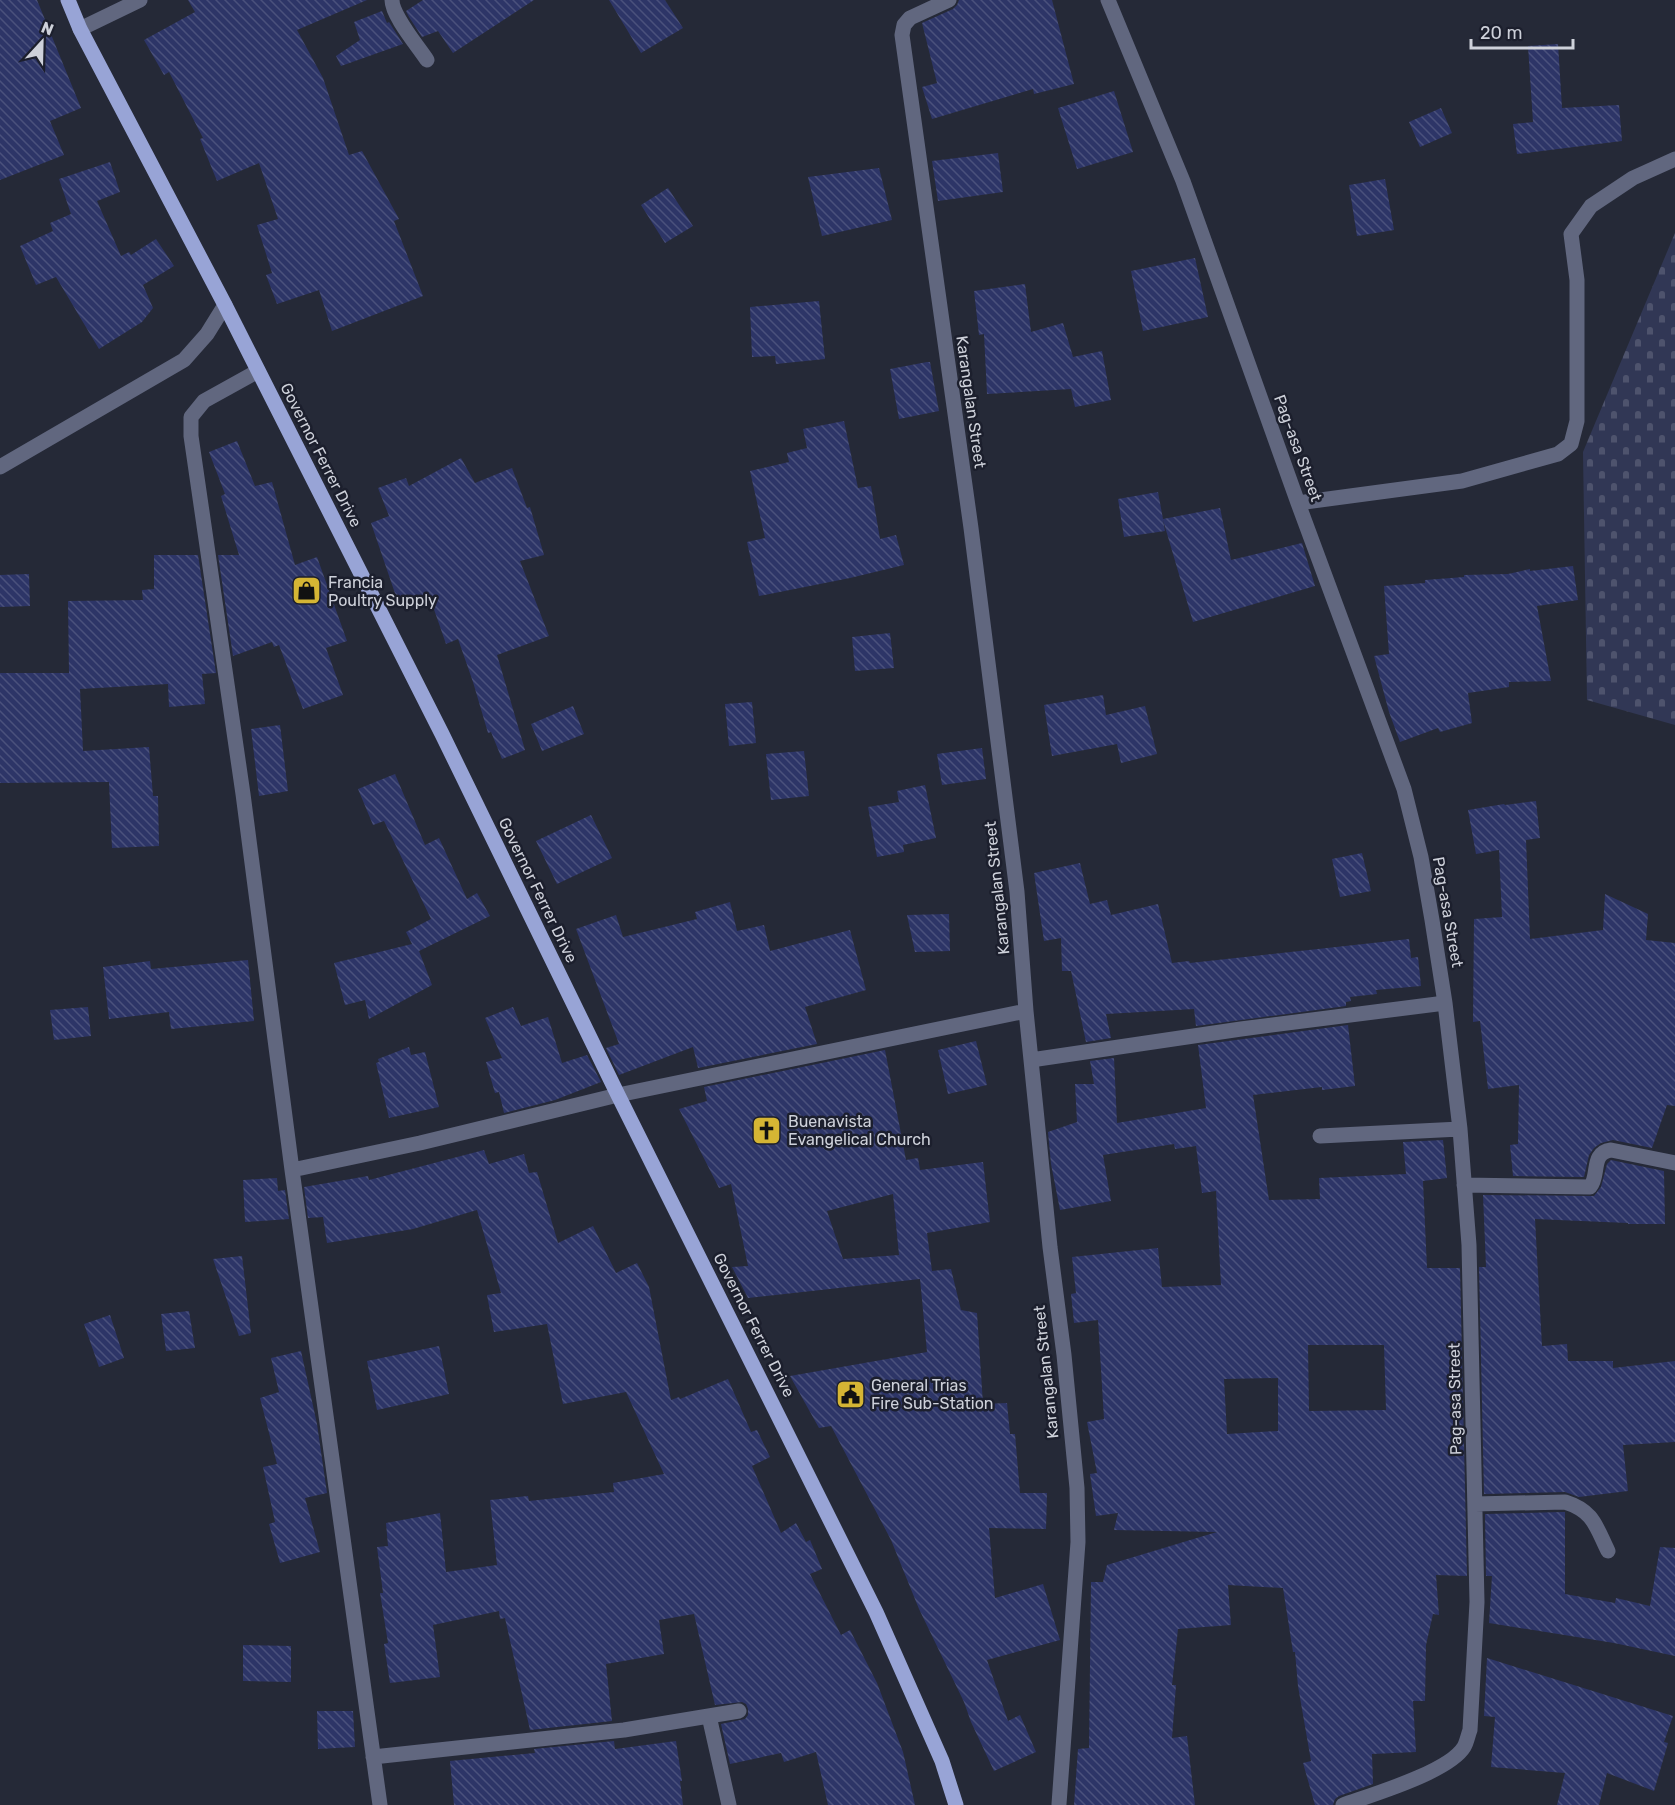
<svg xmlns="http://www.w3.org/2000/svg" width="1675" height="1805" viewBox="0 0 1675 1805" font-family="Rubik,sans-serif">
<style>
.cemetery{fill:url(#cemetery-stones)}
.building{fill:url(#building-back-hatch);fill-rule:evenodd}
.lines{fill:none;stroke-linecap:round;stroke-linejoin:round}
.minor{stroke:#61677f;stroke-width:15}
.major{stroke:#98a4d6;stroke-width:15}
.labels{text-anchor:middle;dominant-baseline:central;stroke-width:5;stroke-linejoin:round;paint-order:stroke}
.street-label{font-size:16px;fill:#ced1da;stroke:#1c1f2d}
.poi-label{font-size:16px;fill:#ced1da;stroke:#1c1f2d;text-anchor:start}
</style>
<defs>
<pattern id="cemetery-stones" width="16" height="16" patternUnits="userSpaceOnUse" patternTransform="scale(1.5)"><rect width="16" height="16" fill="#313755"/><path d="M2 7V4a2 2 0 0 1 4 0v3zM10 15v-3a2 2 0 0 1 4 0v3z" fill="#4e536d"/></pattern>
<pattern id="building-back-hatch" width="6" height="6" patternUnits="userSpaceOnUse" patternTransform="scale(1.5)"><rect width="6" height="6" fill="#2d3567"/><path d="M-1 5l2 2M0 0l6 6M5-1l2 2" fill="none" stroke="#4a517c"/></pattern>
</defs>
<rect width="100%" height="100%" fill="#252937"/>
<path class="cemetery" d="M1675,233v492l-88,-25 -4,-248z"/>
<path class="building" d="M0,0h37l44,108 -31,13 14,34 -64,25z
M188,0h179l-70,30 26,48 26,77 13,-4 37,68 -5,2 29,75 -91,35 -13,-41 -42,14 -11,-29 6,-2 -15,-48 21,-6 -19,-56 -42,18 -17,-42 3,-1 -34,-66 -5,3 -20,-35 51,-28z
M423,0h111l-81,53 -15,-22 -16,6 -13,-20 -3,-6z
M609,0h56l18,28 -42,25z
M959,0h93l22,84 -40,10 -1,-5 -101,30 -10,-32 15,-4 -15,-60 31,-14 4,-4z
M382,11l5,12 2,-1 14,22 -62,22 -5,-10 24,-16 -6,-18z
M1558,44l4,64 57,-3 3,36 -105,13 -4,-30 20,-2 -5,-76z
M1114,91l19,61 -56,17 -19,-61z
M1441,108l11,25 -32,14 -11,-25z
M998,153l5,39 -65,9 -6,-40z
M110,162l10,30 -23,9 24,55 8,-4 2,3 25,-16 18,27 -31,19 10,23 -11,14 -43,27 -43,-72 -20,8 -16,-39 33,-15 -3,-8 21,-9 -12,-35z
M879,168l13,52 -70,16 -14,-59z
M1385,179l9,51 -37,6 -8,-51z
M668,188l25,38 -28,17 -24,-38z
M1195,258l13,59 -65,14 -12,-60z
M1025,284l6,48 32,-9 10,34 29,-6 9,49 -36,7 -4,-18 -84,5 -3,-60 -5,1 -5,-44z
M819,301l6,58 -49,5 -1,-8 -23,1 -2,-50z
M927,362h3l9,49 -40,8 -9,-50z
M844,421l14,67 13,-2 9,53 16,-4 8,30 -54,13 -91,18 -12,-54 18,-4 -15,-67 39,-9 -2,-9 20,-5 -4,-19z
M237,441l18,45 17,-4 23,83 22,-8 30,84 -21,7 17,47 -40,14 -24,-64 -5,2 -2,-5 -39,14 -15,-101h21l-18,-59 4,-2 -16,-42z
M461,458l14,25 37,-15 15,40 3,-1 14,48 -24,6 29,75 -52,19 28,95 -23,9 -11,-27 -3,1 -15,-51 -15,-43 -12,5 -17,-49 -30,10 -28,-82 18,-7 -11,-28 28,-10 3,8z
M1158,492l5,27 57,-11 11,52 71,-17 13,43 -122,36 -30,-102 2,11 -41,6 -6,-38z
M154,555h44l18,118 -14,1 3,30 -36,3 -1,-23 -88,5 3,62 66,-4 4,49h5l1,50 -47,2 -3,-66 -109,1v-110h69l-1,-72 75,-1 -1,-10 12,-1z
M1573,566l5,34 -41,6 14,75 -42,1v5l-41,6 4,30 -32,9 -2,-4 -38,14 -11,-30 -15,-56 15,-2 -5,-68 41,-3v-3l39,-3v-2l44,-1 22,-5v2z
M29,574l1,32 -30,1v-32z
M890,633l4,35 -39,3 -3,-34z
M1103,695l3,20 39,-9 12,48 -36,9 -4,-19 -65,12 -8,-51z
M752,702l4,41 -27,3 -4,-42z
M573,706l11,28 -42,17 -11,-27z
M280,725l8,66 -29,5 -8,-67z
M982,748l4,31 -44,6 -5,-31z
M804,751l5,45 -38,4 -5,-46z
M395,774l30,71 14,-7 28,61 10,-6 13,23 -71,35 13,34 -63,34 -4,-19 -20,5 -11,-42 78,-19 -6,-12 25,-13 -47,-98 -11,4 -15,-36z
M925,785l11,53 -33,7 1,7 -27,5 -9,-50 31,-5 -2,-11z
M1536,801l4,37 -14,2 4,99 73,-9 2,-36 43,20 -2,26 29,3v163l-8,-1 -15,43 -39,-8 -12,3 -7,5 -5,7 -5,22 -71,-1 -3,-31 8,-1 1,-59 -31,4 -8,-68 -7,1 1,-103 28,-2 -3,-67 -23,4 -8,-44 36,-6 1,1z
M591,815l21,43 -55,26 -21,-43z
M1362,853l9,38 -31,6 -8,-38z
M1080,863l10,41 17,-4 4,15 47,-11 14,59 17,-2 1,2 219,-24 2,19 7,-1 3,29 -45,4 1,4 -27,3 1,4 -5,1v4l-150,20 -2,-17 -88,5 5,24 -25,4 -15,-71h-9l-1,-33 -17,3 -10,-68z
M730,902l7,29 27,-6 6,26 80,-21 16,60 -61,17 12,37 -119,24 -5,-21 -74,28 -13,-27 13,-4 -43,-115 40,-14 7,22 74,-18 -2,-7z
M949,914l1,37 -35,1 -8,-37z
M248,960l6,61 -83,8 -2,-17 -60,7 -6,-52 47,-6 1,8z
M88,1007l3,29 -37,4 -4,-30z
M513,1007l8,19 27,-9 14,46 25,-8 14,27 -46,18 -51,13 -5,-21 -4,1 -9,-31 16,-4 -17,-40z
M1348,1025l7,61 -33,4v-3l-69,8 16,105 51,-1 -1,-21 87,-4 -3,-32 40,-2 4,38 -24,3 4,87h33l7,308 -31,-1 3,40 -6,-1 -7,31 -1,56h-12l3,51 -44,2 1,30 -34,12 -4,3 -2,6h-18l-12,-42 8,-2 -13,-75 -3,-34h-2l-10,-64 -55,-3 3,40 -53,4 -6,56h4l-4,53 15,-2 8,69h-121l4,-56 11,-1 2,-166h12l4,-17 110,-33 -103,-2 4,-17 -22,3 -6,-42 7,-1 -10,-51 17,-3 -6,-99 -24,3 -3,-29 5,-1 -4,-36 86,-9 4,39 59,-2 -5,-94 -14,2 -6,-47 -21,3 -1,-5 -71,11 8,46 -51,9 -9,-46 -3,-32 29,-10 -2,-38h19l-4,-23 24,-3 3,65 89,-15 -8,-63zM1308,1345h76l2,65 -77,1zM1278,1378v53l-51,3 -3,-55z
M976,1041l11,44 -39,9 -10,-44z
M409,1047l2,8 14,-3 14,55 -50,11 -13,-55 3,-1 -1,-3z
M885,1050l21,110 12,-2 2,12 63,-8 7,60 -63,11 5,38 19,-2 10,41 16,3 6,91 24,-1 3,31h5l5,59h27l-1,36 -57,-1 6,70 48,-14 17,56 -73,20 21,61 12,-6 16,37 -42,19 -23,-49 -7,-20 -45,-93 -28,-69 -60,-114 -12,2 -29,-52 137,-24 -7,-73 -172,19 -16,-31 16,-1 -17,-82 -12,4 -40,-79 28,-8 -3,-14zM893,1194l6,61 -56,4 -16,-48z
M484,1150l5,14 35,-10 5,19 8,-1 21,71 35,-17 23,47 21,-10 12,24 22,113 8,-3 1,2 48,-20 23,53 6,-2 13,27 -18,9 29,67 15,-10 10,19 4,-2 12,29 -12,5 31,61 9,-5 27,53 26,69 12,53h-87l-12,-53 -32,10 -3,-9 -51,11 -9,-40 24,-5 3,-4v-6l-2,-5 -4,-2 -27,3 -21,-91 -35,6 5,34 -58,10 6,57 -82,9 -25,-112 -5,1 -1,-8 -66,14 7,52 -50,6 -6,-39 4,-1 -8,-50h3l-6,-46 11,-1 -2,-23 54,-10 6,59 51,-7 -7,-65 38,-4 1,5 85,-9 -1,-9 51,-9 -38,-82 -63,12 -16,-80 -53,8 -7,-37 14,-2 -24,-83 -64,19 -86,14 -4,-26 -15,1 -4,-31 64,-11 1,4z
M1611,1160l53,11 1,53h-37v-1l-93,-4 7,127 25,-2 1,17h45v7l62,-7v81l-52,3 5,46 -49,6 -14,-5 -81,2 -5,-227h7l-3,-72 111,1 7,-9 6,-23z
M277,1178l1,13 7,-1 4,29 -44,3 -2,-42z
M242,1256l9,77 -12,3 -26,-77z
M189,1311l6,37 -29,3 -5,-37z
M110,1315l14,43 -25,9 -15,-43z
M439,1346l10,48 -72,16 -10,-49z
M301,1351l16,73 10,69 -22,5 15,54 -40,11 -11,-39 6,-2 -12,-55 14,-3 -17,-66 19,-6 -8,-34z
M1563,1512h2v82l50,9 1,-5 34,8 10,-59 15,1v108l-61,-13 -125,-20 3,-47h-6l-1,-62z
M243,1645l48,1v36l-48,-1z
M1487,1658l186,58 -9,26 4,1 -14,48 -47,-18 -8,32h-42l8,-32 -74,-6 4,-50 -11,-1z
M317,1711h36l2,36 -37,2z
M614,1741l1,8 61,-8 6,40h-2l3,24h-229l-4,-44 85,-8 -1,-4z"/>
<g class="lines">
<path class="minor" d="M392,0c0,16 26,46 35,60
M949,0l-39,18 -6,7 -2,10 69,493 46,364 9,119 24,236 14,108 13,133 1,54 -19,262
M1108,0l75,181 115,322 106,286 17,68 11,63 13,83 15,126 9,116 8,357 -7,128c-2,5 -3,12 -6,17 -15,25 -93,48 -121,58
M80,29l60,-29
M258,371l-54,30 -13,16v19l52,358 49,376 88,635
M0,467l184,-107 23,-26 18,-29
M1298,503l164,-22 96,-27 13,-10 6,-23v-141l-6,-46 20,-28 42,-28 42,-19
M1031,1060l210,-31 204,-26
M1320,1136l140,-7
M292,1170l128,-27 198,-48 408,-84
M1464,1185l126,2c10,-12 0,-34 21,-37l64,13
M1475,1504l90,-2c29,9 31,25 43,49
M709,1716l20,89
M373,1757l251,-27 115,-19"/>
<path class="major" d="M68,0l12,29 145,276 217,429 176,361 258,517 66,149 14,44"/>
</g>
<defs>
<symbol id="shop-square" viewBox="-11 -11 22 22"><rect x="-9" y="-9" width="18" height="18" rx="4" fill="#d5b534" stroke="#1c1f2d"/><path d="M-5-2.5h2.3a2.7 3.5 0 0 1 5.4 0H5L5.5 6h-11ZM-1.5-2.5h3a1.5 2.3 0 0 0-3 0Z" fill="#111"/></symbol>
<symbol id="church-square" viewBox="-11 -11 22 22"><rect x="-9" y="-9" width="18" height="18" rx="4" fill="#d5b534" stroke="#1c1f2d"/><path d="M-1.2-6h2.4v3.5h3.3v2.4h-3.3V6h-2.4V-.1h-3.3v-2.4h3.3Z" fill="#111"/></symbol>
<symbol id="civic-square" viewBox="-11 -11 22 22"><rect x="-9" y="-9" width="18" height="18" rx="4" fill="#d5b534" stroke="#1c1f2d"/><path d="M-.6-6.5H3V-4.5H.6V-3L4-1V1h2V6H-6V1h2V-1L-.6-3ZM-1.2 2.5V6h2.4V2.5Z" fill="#111"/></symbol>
</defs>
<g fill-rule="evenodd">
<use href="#shop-square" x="290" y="574" width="33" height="33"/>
<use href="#church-square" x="750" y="1114" width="33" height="33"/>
<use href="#civic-square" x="834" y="1378" width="33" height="33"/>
</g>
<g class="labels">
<g class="street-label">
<text transform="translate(971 402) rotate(82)">Karangalan Street</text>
<text transform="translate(1298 448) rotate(70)">Pag-asa Street</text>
<text transform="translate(321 455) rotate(63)">Governor Ferrer Drive</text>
<text transform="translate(997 888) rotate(-96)">Karangalan Street</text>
<text transform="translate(538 890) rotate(64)">Governor Ferrer Drive</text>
<text transform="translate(1448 912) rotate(80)">Pag-asa Street</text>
<text transform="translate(754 1325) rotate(63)">Governor Ferrer Drive</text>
<text transform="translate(1046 1372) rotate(-96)">Karangalan Street</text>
<text transform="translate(1455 1399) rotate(-91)">Pag-asa Street</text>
</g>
<g class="poi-label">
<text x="328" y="582">Francia<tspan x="328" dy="18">Poultry Supply</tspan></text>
<text x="788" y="1121">Buenavista<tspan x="788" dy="18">Evangelical Church</tspan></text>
<text x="871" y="1385">General Trias<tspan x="871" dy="18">Fire Sub-Station</tspan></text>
</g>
</g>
<g transform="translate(42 42) rotate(22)" stroke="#1c1f2d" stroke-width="4.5" paint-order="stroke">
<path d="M0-4.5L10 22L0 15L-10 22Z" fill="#ced1da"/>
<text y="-9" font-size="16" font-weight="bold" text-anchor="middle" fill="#ced1da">N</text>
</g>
<path d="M1471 39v9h102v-9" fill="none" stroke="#ced1da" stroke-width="3"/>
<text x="1480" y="39" font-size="18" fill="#ced1da" stroke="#1c1f2d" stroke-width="4.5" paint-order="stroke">20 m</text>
</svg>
